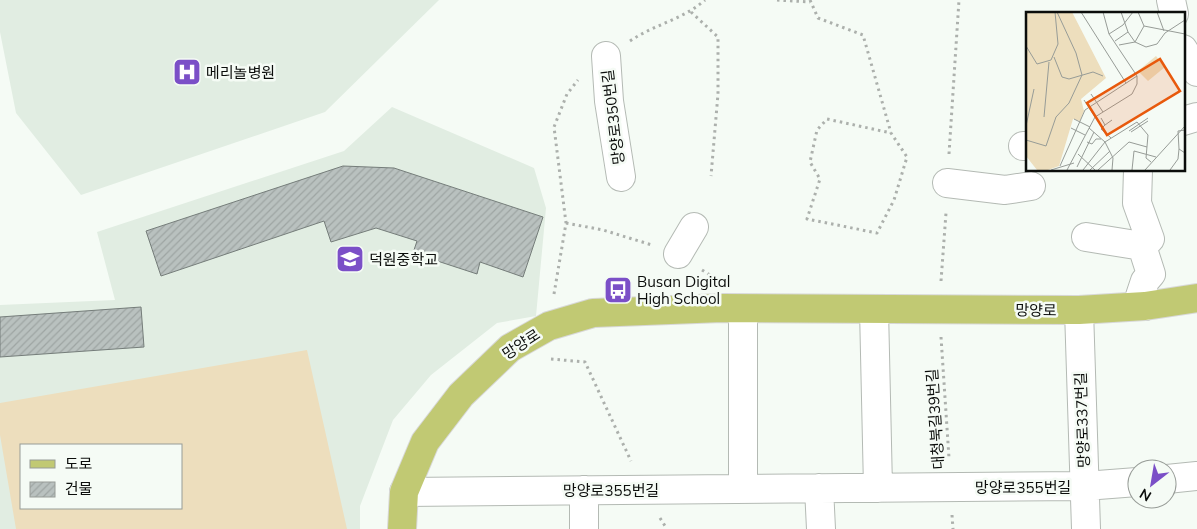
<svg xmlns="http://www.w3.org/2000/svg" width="1197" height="529" viewBox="0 0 1197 529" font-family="Mulish,'Noto Sans KR',sans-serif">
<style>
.built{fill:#e1ede2;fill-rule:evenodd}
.grass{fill:#eddebd;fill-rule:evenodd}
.building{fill:url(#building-hatch);stroke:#757d7a}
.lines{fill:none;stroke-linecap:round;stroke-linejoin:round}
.minor-casing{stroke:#b4bab4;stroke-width:30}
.major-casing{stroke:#d8d8d8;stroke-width:30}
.path{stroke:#acb0ac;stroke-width:3;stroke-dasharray:2.5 4;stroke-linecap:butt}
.minor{stroke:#fff;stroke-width:28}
.major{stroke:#c1c973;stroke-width:28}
.labels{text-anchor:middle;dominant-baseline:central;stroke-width:5;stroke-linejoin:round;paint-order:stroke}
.poi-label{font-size:15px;fill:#0b0d0b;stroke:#f5fbf5;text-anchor:start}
.street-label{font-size:15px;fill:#0b0d0b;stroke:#f5fbf5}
.inset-road{fill:none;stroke:#979c97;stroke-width:1}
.view{fill:#e8590c;fill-opacity:0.15;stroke:#e8590c;stroke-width:2.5}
.inset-edge{fill:none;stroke:#0b0d0b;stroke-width:2.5}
</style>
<defs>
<pattern id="building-hatch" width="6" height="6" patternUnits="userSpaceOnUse" patternTransform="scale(1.25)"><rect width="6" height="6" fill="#b9c1bf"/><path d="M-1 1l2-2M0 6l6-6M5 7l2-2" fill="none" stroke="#9ea5a3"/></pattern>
</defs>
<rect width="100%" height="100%" fill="#f5fbf5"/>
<path class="built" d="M0,0h439l-114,112 -244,83 -65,-82 -16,-81z
M392,107l142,61 12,40 -10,108 -39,7 -66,52 -38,45 -33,86v23h-360v-224l115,-5 -18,-68 247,-81zM21,445h160v63h-160z"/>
<path class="grass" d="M307,350l40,179h-331l-16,-94v-32zM21,445h160v63h-160z"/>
<path class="building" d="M343,166l51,2 149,49 -20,60 -43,-15 -3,12 -64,-21 4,-12 -41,-13 -45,14 -7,-21 -163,55 -15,-45z
M141,307l3,40 -144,10v-40z"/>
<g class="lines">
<defs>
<path id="minor" d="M1171,0l3,14
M1183,49l14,23
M606,56l3,45 12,76
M1183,121l14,-4
M1023,146h4
M1138,170l-1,33 13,36 -8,7
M947,183l58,7 26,-4
M1086,237l56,9 9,28 -6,7 -5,15 5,10
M678,254l16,-27
M874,309l4,179
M1079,310l7,219
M1167,479l30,-3
M819,488l2,41
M743,489v-180
M584,490v39
M404,492l681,-6 52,-4"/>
<path id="major" d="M402,529l2,-37 21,-50 36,-47 49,-47 39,-22 44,-13 129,-5 357,2 66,-4 52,-8"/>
</defs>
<use href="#minor" class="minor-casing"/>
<use href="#major" class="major-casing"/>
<path class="path" d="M777,0l33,2
M810,0l8,18 45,17 28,98 16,24 -13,43 -17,33 -70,-14 13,-40 -10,-17 7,-32 10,-11 64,14
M691,12l27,25v57l-7,82
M630,41c25,-17 52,-21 75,-41
M949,154l10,-154
M566,223l37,7 49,15
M702,270l8,5 2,4
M941,281l5,-68
M554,294l12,-71 -12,-96 13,-33 11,-14
M941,337l8,121
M551,359l34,3 46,99
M952,515l1,14
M660,518l7,11"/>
<use href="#minor" class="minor"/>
<use href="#major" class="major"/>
</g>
<defs>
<symbol id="hospital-square" viewBox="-11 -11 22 22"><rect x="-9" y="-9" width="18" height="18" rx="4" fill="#7b4fc7" stroke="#f5fbf5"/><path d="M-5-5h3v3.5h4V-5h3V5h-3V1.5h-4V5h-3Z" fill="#fff"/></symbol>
<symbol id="school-square" viewBox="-11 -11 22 22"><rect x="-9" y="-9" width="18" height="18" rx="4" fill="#7b4fc7" stroke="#f5fbf5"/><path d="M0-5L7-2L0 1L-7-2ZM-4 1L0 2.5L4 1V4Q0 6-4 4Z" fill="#fff"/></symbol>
<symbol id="bus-square" viewBox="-11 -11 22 22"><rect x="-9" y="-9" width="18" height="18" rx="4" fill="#7b4fc7" stroke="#f5fbf5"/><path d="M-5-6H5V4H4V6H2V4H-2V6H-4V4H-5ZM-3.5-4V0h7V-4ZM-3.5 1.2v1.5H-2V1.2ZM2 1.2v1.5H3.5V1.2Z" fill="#fff"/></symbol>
</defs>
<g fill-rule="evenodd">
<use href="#hospital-square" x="171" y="56" width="32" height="32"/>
<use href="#school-square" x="334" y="243" width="32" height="32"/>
<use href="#bus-square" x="602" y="274" width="32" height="32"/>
</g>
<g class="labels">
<g class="poi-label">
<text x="206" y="72">메리놀병원</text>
<text x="369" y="259">덕원중학교</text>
<text x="637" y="281">Busan Digital<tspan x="637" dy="17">High School</tspan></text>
</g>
<g class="street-label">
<text transform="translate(613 117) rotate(-97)">망양로350번길</text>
<text transform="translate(1036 310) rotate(1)">망양로</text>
<text transform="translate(521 344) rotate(-33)">망양로</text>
<text transform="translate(935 419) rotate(-94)">대청북길39번길</text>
<text transform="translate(1082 420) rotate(-92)">망양로337번길</text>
<text x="1023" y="487">망양로355번길</text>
<text x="611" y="490">망양로355번길</text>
</g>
</g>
<g transform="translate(1026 12)">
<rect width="159" height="159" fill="#f5fbf5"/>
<path d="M130,44l9,11 -17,14 -10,-10z" fill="#eddebd"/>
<path d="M0,0h46l34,66 -25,21 3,12 -4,10 -7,-2 -14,47 -11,4h-11l-11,-14z" fill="#eddebd"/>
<path class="inset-road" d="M55,0l45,71M95,0l7,20 7,10 11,5 11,-3 8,-11 20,-13M112,0l6,14 41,8M131,0l7,19M83,22l14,-9 10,-13M89,29l13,-9M93,33l16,-3 9,-16M0,34l11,18 14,-4 7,-16 -3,-32M28,45l8,20 7,2 24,-7 10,4M65,82l12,18M58,88l11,17M18,105l5,-55M75,106l4,7 7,-5M48,107l16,8M79,113l-4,4 10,9M0,114l8,-37M45,116l14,7M63,116l16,14 8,16 -1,12M159,118l-7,1 1,18 6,4M103,119l19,-13M105,120l17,-11M0,128l20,6 10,-29 13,-14 13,-28 -6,-22 -19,-41M61,130l5,2 4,-5h5M52,142l17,16M34,154l25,-56 52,-34M51,155l17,-35M25,158l23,-7M41,158l28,-53 37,-23 5,-10v-8l-28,-42 -6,-22M57,158l22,-28 32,-20 11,13 -2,23 5,4M64,158l20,-19M72,158l31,-28 18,5M106,158l2,-19 22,6M119,158l40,-44M144,158l8,-11 1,-10"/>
<path class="view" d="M134,47l20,32 -73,44 -20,-32z"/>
<rect width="159" height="159" class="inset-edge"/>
</g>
<rect x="20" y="444" width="162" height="65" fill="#f5fbf5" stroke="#979c97"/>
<rect x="30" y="460" width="25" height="8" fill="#c1c973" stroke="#979c97"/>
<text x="65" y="469" font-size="15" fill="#0b0d0b">도로</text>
<rect x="30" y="482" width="25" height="15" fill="url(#building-hatch)" stroke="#979c97"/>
<text x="65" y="494" font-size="15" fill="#0b0d0b">건물</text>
<g transform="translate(1152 484) rotate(211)"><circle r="24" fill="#f5fbf5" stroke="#979c97"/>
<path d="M0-4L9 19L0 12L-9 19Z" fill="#7b4fc7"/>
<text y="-8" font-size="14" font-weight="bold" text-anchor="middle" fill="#0b0d0b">N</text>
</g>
</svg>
